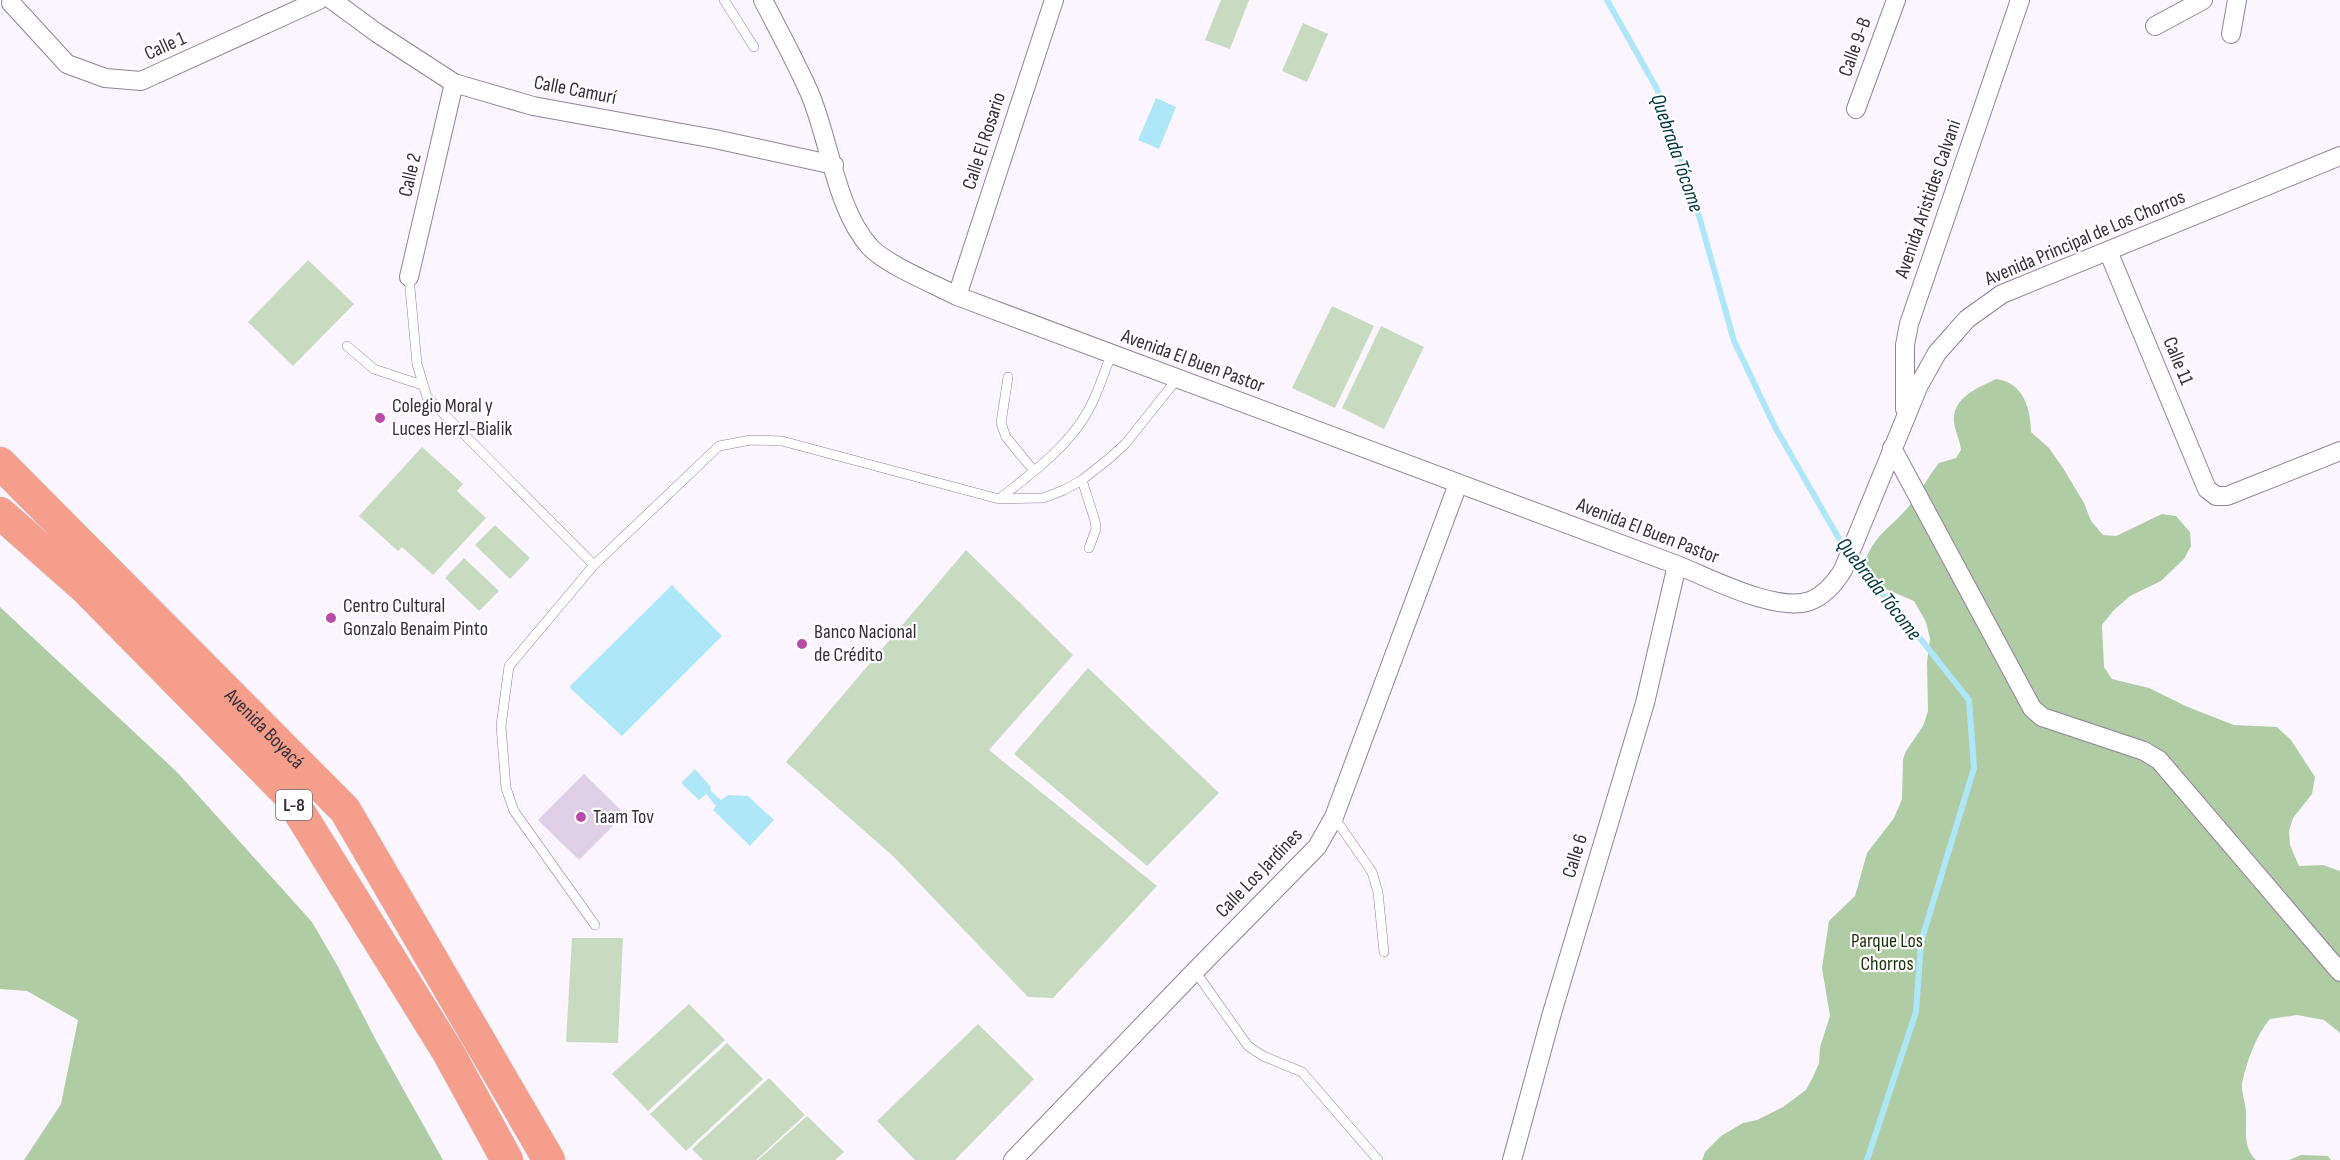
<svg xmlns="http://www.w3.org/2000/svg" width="2340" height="1160" viewBox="0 0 2340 1160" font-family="'Sofia Sans Condensed',sans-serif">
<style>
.green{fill:#c8dbc0}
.forest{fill:#b0cca4}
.water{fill:#aee8f8}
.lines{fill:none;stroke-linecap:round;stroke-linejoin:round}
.stream{stroke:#aee8f8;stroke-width:6}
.building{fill:#dfcfe7}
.lane-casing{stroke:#908298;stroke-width:10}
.street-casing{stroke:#908298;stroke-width:20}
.highway-casing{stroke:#d6d5d7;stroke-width:33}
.lane{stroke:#fff;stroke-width:9}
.street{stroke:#fff;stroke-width:18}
.highway{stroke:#f69e8c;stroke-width:32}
.poi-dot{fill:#b94ba9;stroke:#fff;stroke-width:2}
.labels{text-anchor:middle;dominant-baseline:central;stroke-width:4.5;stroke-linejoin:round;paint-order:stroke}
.shield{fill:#fff;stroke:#716d73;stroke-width:1.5}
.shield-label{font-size:18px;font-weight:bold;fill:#342e37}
.street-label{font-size:20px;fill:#342e37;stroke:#fff}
.poi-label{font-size:20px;fill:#342e37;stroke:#fff;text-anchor:start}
.park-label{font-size:20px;fill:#183309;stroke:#fff}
.water-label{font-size:21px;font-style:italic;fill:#003440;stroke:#fff}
</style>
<rect width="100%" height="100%" fill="#fbf5ff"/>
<path class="green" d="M1221,0h28l-19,49 -25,-9z
M1303,23l25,11 -21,48 -25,-11z
M308,260l46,44 -61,62 -45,-44z
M1332,306l42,20 -39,82 -43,-20z
M1381,326l43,21 -40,82 -42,-21z
M422,447l41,37 -6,7 29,27 -53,57 -31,-28 -4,4 -39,-35z
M495,525l35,33 -20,21 -35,-34z
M966,550l107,105 -84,95 168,136 -104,112 -25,-1 -134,-140 -108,-95z
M464,558l35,33 -20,20 -34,-33z
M1088,668l131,125 -72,73 -133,-112z
M572,938h51l-5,105 -52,-1z
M689,1004l36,36 -77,71 -36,-37z
M978,1024l56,55 -79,81h-40l-38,-39z
M727,1043l36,36 -77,72 -36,-37z
M769,1078l36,37 -49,45h-53l-11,-11z
M807,1116l37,36 -9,8h-77z"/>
<path class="forest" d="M1996,379c27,3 35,30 35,53l18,16 14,20 21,35 7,18 12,14 13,1 46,-22 14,2 14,16 1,14 -7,13 -23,22 -31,15 -17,15 -11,14 2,42 8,12 37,9 39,19 46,18 43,2 14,13 24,37 -3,17 -19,24 -4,13 1,14 9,21 24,-1 17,6v162l-16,-13 -27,-5 -27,4c-14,16 -24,45 -28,65 -1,9 4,19 4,28 1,18 -4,34 10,48h-554l3,-8 16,-16 22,-13 14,-3 26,-13 23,-17 7,-13 6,-14 1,-16 10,-31 -8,-48 7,-47 26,-25 12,-43 27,-35 8,-19 1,-40 3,-8 17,-25 5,-15 -1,-49 3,-23 -4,-17 -12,-21 -28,-12 -16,-3 -6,-6c-1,-40 24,-48 45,-74 12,-14 19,-30 30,-43l17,-5 5,-8c-1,-9 -6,-19 -7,-28 -2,-25 24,-34 42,-43z
M0,607l177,165 135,150 25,43 41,79 65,116h-419l37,-56 17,-84 -51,-29 -27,-2z
M2301,1155l27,1 3,4h-42z"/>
<path class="water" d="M1156,98l20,9 -17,42 -21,-9z
M672,585l50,51 -100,100 -53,-49z
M695,769l16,18 -1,3 11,10 7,-5 20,1 26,24 -24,26 -37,-36 3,-4 -10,-12 -7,6 -18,-17z"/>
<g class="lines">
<path class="stream" d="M1607,0l50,89 39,116 38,136 41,86 71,124
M1851,559l53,59 65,82 5,68 -53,174 -5,70 -49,148"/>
</g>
<path class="building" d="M584,774l41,40 -46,46 -41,-40z"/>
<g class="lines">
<defs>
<path id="lane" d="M724,0l30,47
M409,277l8,87 10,33 167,168
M347,346l27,23 48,16
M1008,377l-7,46 5,14 28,34
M1082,480l13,41 1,8 -7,19
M999,499c32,-25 70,-53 89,-88 10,-18 16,-38 23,-56
M1334,817l38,55 6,20 6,60
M595,925l-81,-114 -8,-23 -5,-62 8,-60 85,-101 125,-119 32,-6 31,1 217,58 44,-1 21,-8 18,-10 29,-23 15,-14 51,-64
M1195,971l53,75 15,10 39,16 76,88"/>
<path id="street" d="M332,0l45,33 77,50 79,23 182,33 119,26
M763,0c16,31 33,62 47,94 20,48 26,115 60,153 17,18 64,37 87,49l720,269c33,13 99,48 133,36 15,-6 25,-18 33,-31l76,-185 18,-32 16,-18 14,-16 35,-25 338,-138
M11,3l56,61 38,14 36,3 178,-81
M2155,26l48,-26
M2231,34l6,-34
M1856,109l40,-109
M2108,251l99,238 9,7h11l113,-45
M409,277l45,-194
M957,296l97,-296
M1905,409v-64l4,-21 111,-324
M1892,448l140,260 10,9 102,34 15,9 181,212
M1013,1160l182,-189 122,-124 17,-30 124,-333
M1512,1160l40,-147 93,-310 32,-138"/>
<g id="highway">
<path id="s1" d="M0,463l345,347 204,350"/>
<path d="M0,513l84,74 204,207 160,258 59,108"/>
</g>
</defs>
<use href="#lane" class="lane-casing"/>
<use href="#street" class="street-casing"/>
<use href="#highway" class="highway-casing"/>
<use href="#lane" class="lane"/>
<use href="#street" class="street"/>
<use href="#highway" class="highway"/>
</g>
<g class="poi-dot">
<circle cx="380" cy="418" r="6"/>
<circle cx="331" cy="618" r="6"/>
<circle cx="802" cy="644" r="6"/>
<circle cx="581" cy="817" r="6"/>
</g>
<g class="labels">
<rect class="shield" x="276" y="790" width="36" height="30" rx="4.5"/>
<g class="shield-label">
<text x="294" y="805">L-8</text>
</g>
<g class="street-label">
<text transform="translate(165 46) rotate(-24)">Calle 1</text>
<text transform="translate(1855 47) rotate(-70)">Calle 9-B</text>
<text transform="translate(575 90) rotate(11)">Calle Camurí</text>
<text transform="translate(984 141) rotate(-72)">Calle El Rosario</text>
<text transform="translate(410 175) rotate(-77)">Calle 2</text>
<text transform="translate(1928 199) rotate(-71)">Avenida Aristides Calvani</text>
<text transform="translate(2085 238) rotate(-23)">Avenida Principal de Los Chorros</text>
<text transform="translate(1193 361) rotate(20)">Avenida El Buen Pastor</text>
<text transform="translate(2178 361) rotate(68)">Calle 11</text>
<text transform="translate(1648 531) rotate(21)">Avenida El Buen Pastor</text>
<text stroke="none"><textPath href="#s1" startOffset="375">Avenida Boyacá</textPath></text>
<text transform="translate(1575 856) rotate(-73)">Calle 6</text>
<text transform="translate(1259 873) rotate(-46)">Calle Los Jardines</text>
</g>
<g class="poi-label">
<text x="392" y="406">Colegio Moral y<tspan x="392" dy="23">Luces Herzl-Bialik</tspan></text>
<text x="343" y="606">Centro Cultural<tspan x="343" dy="23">Gonzalo Benaim Pinto</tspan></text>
<text x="814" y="632">Banco Nacional<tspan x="814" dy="23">de Crédito</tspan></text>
<text x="593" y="817">Taam Tov</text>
</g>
<g class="park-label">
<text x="1887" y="941">Parque Los<tspan x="1887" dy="23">Chorros</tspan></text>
</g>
<g class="water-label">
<text transform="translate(1677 153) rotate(71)">Quebrada Tócome</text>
<text transform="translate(1879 589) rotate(52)">Quebrada Tócome</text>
</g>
</g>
</svg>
